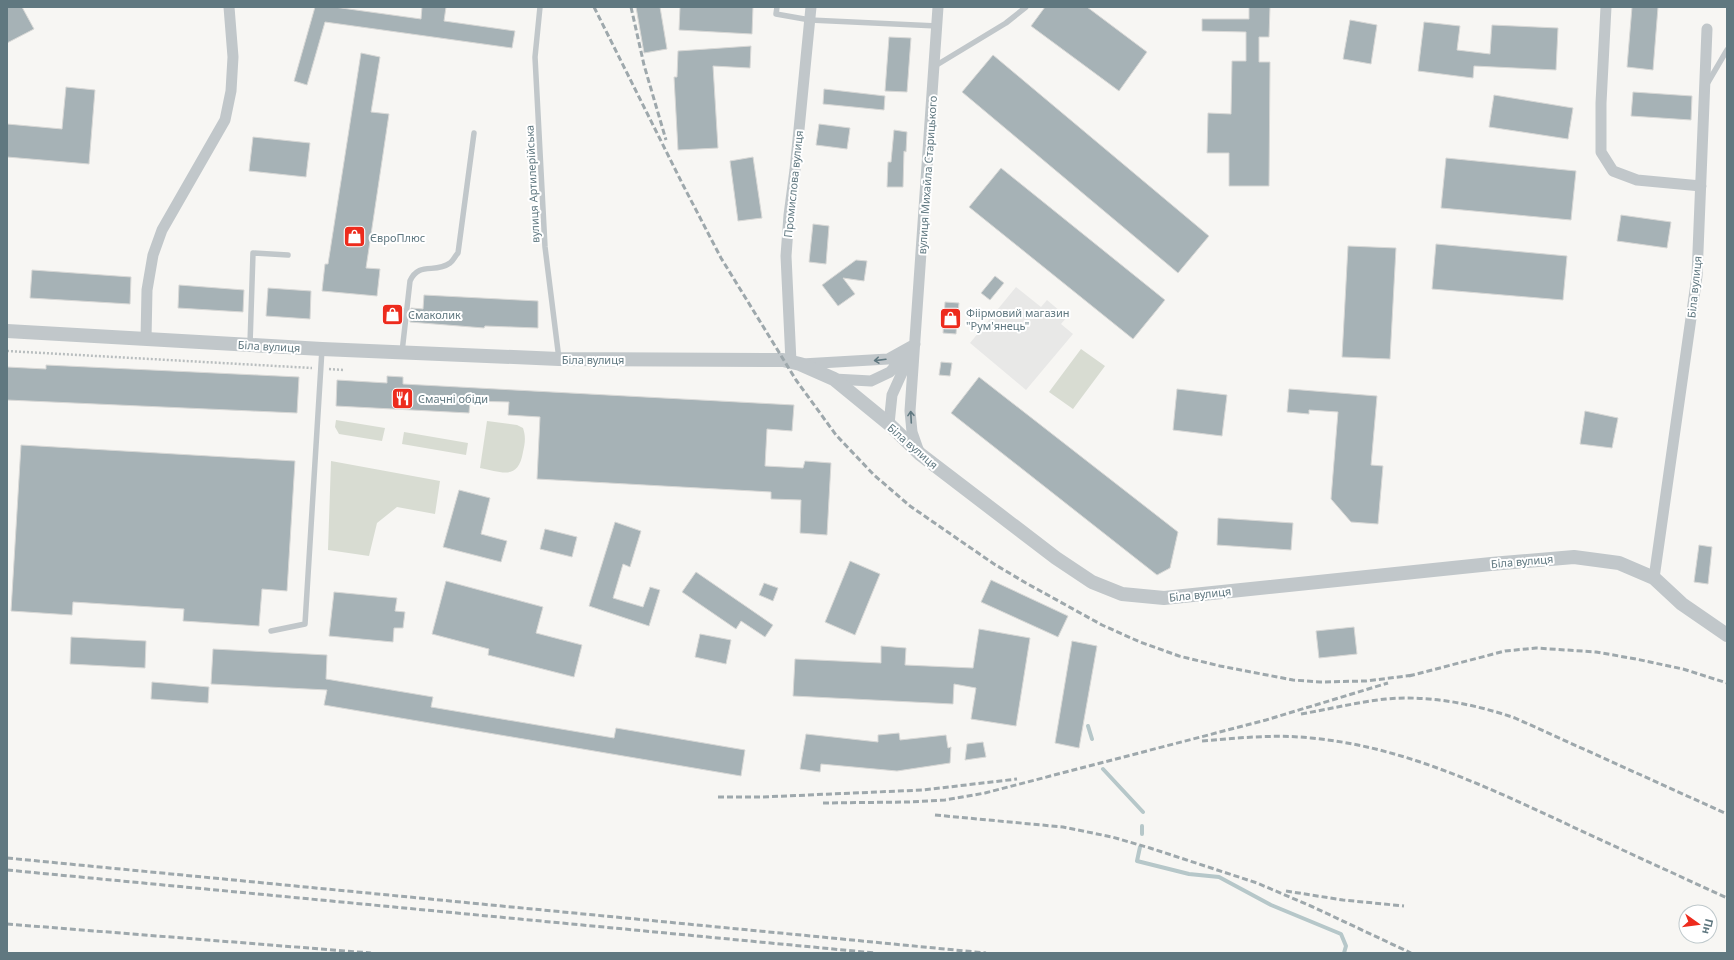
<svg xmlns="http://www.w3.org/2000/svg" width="1734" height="960" viewBox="0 0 1734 960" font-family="'Noto Sans',sans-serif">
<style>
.built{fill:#e8e8e7}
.green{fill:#d8dcd2}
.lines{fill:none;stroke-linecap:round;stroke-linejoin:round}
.stream{stroke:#b6c7c9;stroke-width:4}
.building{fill:#a6b2b6;stroke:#d8d8d6}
.path{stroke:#b9bebf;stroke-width:2.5;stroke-dasharray:2 2;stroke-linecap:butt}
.service{stroke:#c1c7ca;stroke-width:5.5}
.minor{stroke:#c1c7ca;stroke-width:11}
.tertiary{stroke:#c1c7ca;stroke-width:14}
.rail{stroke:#9ea8ac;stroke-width:3;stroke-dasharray:6 3;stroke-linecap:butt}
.oneway{stroke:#607880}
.labels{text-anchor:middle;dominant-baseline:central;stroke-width:4;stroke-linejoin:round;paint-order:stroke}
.street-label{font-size:11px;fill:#607880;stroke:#fff}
.poi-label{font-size:11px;fill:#607880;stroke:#fff;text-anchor:start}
</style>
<rect width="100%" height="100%" fill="#f7f6f3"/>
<path class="built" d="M1016,287l25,20 6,-7 20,17 -6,7 12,10 -47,56 -56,-47z"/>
<path class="green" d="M1081,349l24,17 -32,43 -24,-17z
M336,420l49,8 -3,13 -43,-7 -4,-7z
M487,421l30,4 6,3c3,9 2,15 0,24 -5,29 -21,20 -43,16z
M404,432l64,11 -2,12 -64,-11z
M331,461l109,20 -5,33 -38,-7 -20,16 -8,33 -41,-6z"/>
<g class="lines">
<path class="stream" d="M1088,726l4,13
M1103,769l40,43
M1142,834v-8
M1140,847l-3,14 52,13 30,3 52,28 70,29 5,12 -2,7"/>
</g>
<path class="building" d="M7,7h15l12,22 -27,14z
M315,7h19l87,12 1,-12h24l-2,14 71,10 -3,17 -187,-26 -18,63 -13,-4z
M636,7h24l7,42 -23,4z
M680,7h73l-1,27 -73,-4z
M1045,7h42l60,45 -28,39 -88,-65z
M1249,7h21l-1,30h-10v25h11l-1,124h-40v-33h-22l1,-40 23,1 1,-53h14v-29l-44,-1v-12h47z
M1632,7h26l-5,63 -26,-3z
M1350,20l27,5 -6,39 -28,-5z
M1424,22l36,4 -3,24 33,4 2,-29 66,3 -2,42 -82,-4 -1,12 -55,-7z
M889,37l22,1 -4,54 -22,-1z
M751,46l-1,22 -37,-2 5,82 -40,2 -4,-73h3l1,-26z
M361,53l19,4 -9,55 18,2 -23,154 14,1 -3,27 -55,-5 3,-27h3z
M993,55l216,181 -31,37 -216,-181z
M66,87l29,3 -6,74 -82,-7v-33l55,5z
M824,89l61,7 -1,14 -61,-6z
M1633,92l59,4 -1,24 -60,-4z
M1494,95l79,13 -5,31 -79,-12z
M819,124l31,4 -3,21 -31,-4z
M894,130l13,2 -1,20 -2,-1 -1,36h-16l1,-25h3z
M253,137l57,6 -4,34 -57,-6z
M753,157l9,61 -24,3 -8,-60z
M1446,158l130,13 -5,49 -130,-12z
M1001,168l164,132 -32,39 -164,-132z
M1621,215l50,7 -4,26 -50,-7z
M813,224l16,2 -3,38 -17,-2z
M1436,244l131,12 -4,44 -131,-11z
M1348,246l48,2 -6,111 -48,-2z
M856,260l11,1 -3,20 -21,-3 12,16 -17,12 -16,-21z
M32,270l99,7 -1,27 -100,-6z
M995,276l9,7 -14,17 -9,-7z
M179,285l65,5 -1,22 -65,-4z
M268,288l43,3 -1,28 -44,-3z
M424,295l114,6v27l-53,-2 -1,2 -74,-6 1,-14 12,1z
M945,302l14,1 -3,31 -13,-1z
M384,306l19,2 -2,14 -18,-1z
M941,362l11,1 -2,13 -11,-1z
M46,365l253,12 -2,36 -290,-13v-33l39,2z
M387,376l16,1v7l391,21 -2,26 -25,-2 -2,37 38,2 2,-7 26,2 -4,72 -27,-2 1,-33 -30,-1v-7l-234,-13 3,-62 -32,-2 1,-13 -39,-1 -1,12 -133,-7 1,-26 50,3z
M979,377l199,155 -8,36 -13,7 -206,-162z
M1177,389l50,6 -5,41 -49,-6z
M1289,389l88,7 -6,69 12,1 -5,58 -27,-2 -20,-23 7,-87 -29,-2v4l-22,-2z
M1585,411l33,7 -6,30 -32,-4z
M21,445l274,16 -8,130 -25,-2 -3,37 -76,-5 1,-12 -111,-7 -1,13 -61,-4z
M459,490l31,8 -9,36 26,7 -6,21 -58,-15z
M1218,518l75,5 -2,27 -74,-5z
M615,522l26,9 -11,36 -7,-3 -10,34 30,9 7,-20 10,3 -11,36 -60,-20z
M545,529l32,8 -5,20 -32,-8z
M1699,545l13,2 -4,37 -14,-2z
M850,561l30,13 -25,61 -30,-13z
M696,572l77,53 -8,12 -24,-16 -5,8 -54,-37z
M991,580l77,36 -10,21 -77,-35z
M446,581l97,26 -7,26 46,12 -8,32 -86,-22 1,-6 -57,-15z
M764,583l14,5 -5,13 -14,-6z
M334,592l63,6 -2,13 10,1 -2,16h-9l-1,14 -64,-6z
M1354,627l3,27 -38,4 -3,-27z
M979,629l51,9 -14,88 -45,-7 5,-31 -22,-4 -1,20 -160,-8 2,-37 86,4v-17l25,2 -1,17 68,3z
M700,634l31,6 -5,24 -31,-7z
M71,637l75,4 -1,27 -75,-4z
M1072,641l25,5 -18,102 -24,-5z
M213,649l114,6 -1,24 107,18 -2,10 183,31 2,-10 129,22 -4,26 -417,-71 3,-15 -116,-6z
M152,682l57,5 -1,16 -57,-4z
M899,733l1,7 46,-5 2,13 3,-1 -1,16 -53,8 -76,-7 -1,8 -20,-3 6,-35 72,8v-7z
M983,742l3,15 -21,3 2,-16z"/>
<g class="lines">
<path class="path" d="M7,351l305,17
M329,369l15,1"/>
<path class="service" d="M540,7l-5,50 10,190 14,112
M777,7l-1,7 34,6 127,6
M935,66l71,-43 20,-16
M1707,84l20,-34
M250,344l3,-91 35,2
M402,352l8,-71c9,-20 25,-7 40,-18 3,-2 5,-7 8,-10l16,-120
M271,631l34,-7 17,-275"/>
<path class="minor" d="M1606,7l-5,96v49l12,19 24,9 64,6
M146,339l1,-49 6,-35 9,-25 63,-110 6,-29 2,-34 -4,-50
M791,362l-5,-106 3,-41 6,-45 16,-163
M802,364l86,-5 27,-15
M834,379l37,2 19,-9 18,-21
M889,424l3,-29 18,-40
M919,452l-7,-20 -2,-21 28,-404
M1654,578l43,-302 10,-247"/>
<path class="tertiary" d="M7,331l315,18 237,10 224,1 17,4 34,15 55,45 31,30 136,104 36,24 30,12 42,4 327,-34 83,-7 45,6 35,15 28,26 45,31"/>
<path class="rail" d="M594,7l89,178 38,73 75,122 40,55 38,40 36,31 84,58 32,19 76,42 38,17 39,14 41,10 73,14 27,2 46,-1 48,-6
M631,7l13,58 22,75
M1409,676l96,-25 31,-3 60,4 40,7 47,10 44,14
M1301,714c29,-5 57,-12 85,-15 44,-4 88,5 129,19l212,96
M1202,741c36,-3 72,-7 109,-3 87,8 165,44 243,80 57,27 115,53 173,80
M718,797h44l161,-7 94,-11
M823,803l85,-1 37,-2 40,-7 281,-73 122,-37
M935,815l128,12 49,10 38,11 107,35 56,24 98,46
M7,858l979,95
M7,870l868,83
M1286,891l57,9 61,6
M7,924l364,29"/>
</g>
<defs><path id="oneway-shaft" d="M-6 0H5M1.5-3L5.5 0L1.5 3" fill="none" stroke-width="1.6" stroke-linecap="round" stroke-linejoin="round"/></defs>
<g class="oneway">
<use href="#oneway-shaft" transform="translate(880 360) rotate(173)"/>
<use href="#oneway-shaft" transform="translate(911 417) rotate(-93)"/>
</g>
<defs>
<symbol id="shop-square" viewBox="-11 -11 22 22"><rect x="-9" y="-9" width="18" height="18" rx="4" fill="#ed2b1d" stroke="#fff"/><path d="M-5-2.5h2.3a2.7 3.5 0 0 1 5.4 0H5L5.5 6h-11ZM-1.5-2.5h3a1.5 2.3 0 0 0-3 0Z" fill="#fff"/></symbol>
<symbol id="restaurant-square" viewBox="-11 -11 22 22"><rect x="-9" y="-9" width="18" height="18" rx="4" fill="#ed2b1d" stroke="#fff"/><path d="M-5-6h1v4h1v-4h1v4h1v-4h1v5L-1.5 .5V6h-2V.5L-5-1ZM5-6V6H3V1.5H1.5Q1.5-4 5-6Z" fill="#fff"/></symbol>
</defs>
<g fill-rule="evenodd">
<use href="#shop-square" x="342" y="224" width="25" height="25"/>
<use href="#shop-square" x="380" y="302" width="25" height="25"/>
<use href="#shop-square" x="938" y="306" width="25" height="25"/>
<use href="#restaurant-square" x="390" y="386" width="25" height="25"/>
</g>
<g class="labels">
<g class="street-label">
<text transform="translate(927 175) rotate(-86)">вулиця Михайла Старицького</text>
<text transform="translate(532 184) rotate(-93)">вулиця Артилерійська</text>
<text transform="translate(793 184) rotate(-84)">Промислова вулиця</text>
<text transform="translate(1694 287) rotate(-84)">Біла вулиця</text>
<text transform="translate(269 346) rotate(3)">Біла вулиця</text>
<text x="593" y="359">Біла вулиця</text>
<text transform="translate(913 446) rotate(41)">Біла вулиця</text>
<text transform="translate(1522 561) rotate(-5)">Біла вулиця</text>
<text transform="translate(1200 594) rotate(-6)">Біла вулиця</text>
</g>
<g class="poi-label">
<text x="370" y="237">ЄвроПлюс</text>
<text x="966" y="312">Фіірмовий магазин<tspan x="966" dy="13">"Рум'янець"</tspan></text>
<text x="408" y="314">Смаколик</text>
<text x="418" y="398">Смачні обіди</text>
</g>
</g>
<rect width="1734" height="960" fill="none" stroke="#607880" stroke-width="16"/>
<g transform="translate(1698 924) rotate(104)"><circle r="19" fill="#ffffff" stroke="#bfc9cc"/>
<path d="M0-3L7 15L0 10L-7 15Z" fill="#ed2b1d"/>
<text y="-6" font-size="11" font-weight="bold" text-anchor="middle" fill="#607880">Пн</text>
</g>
</svg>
